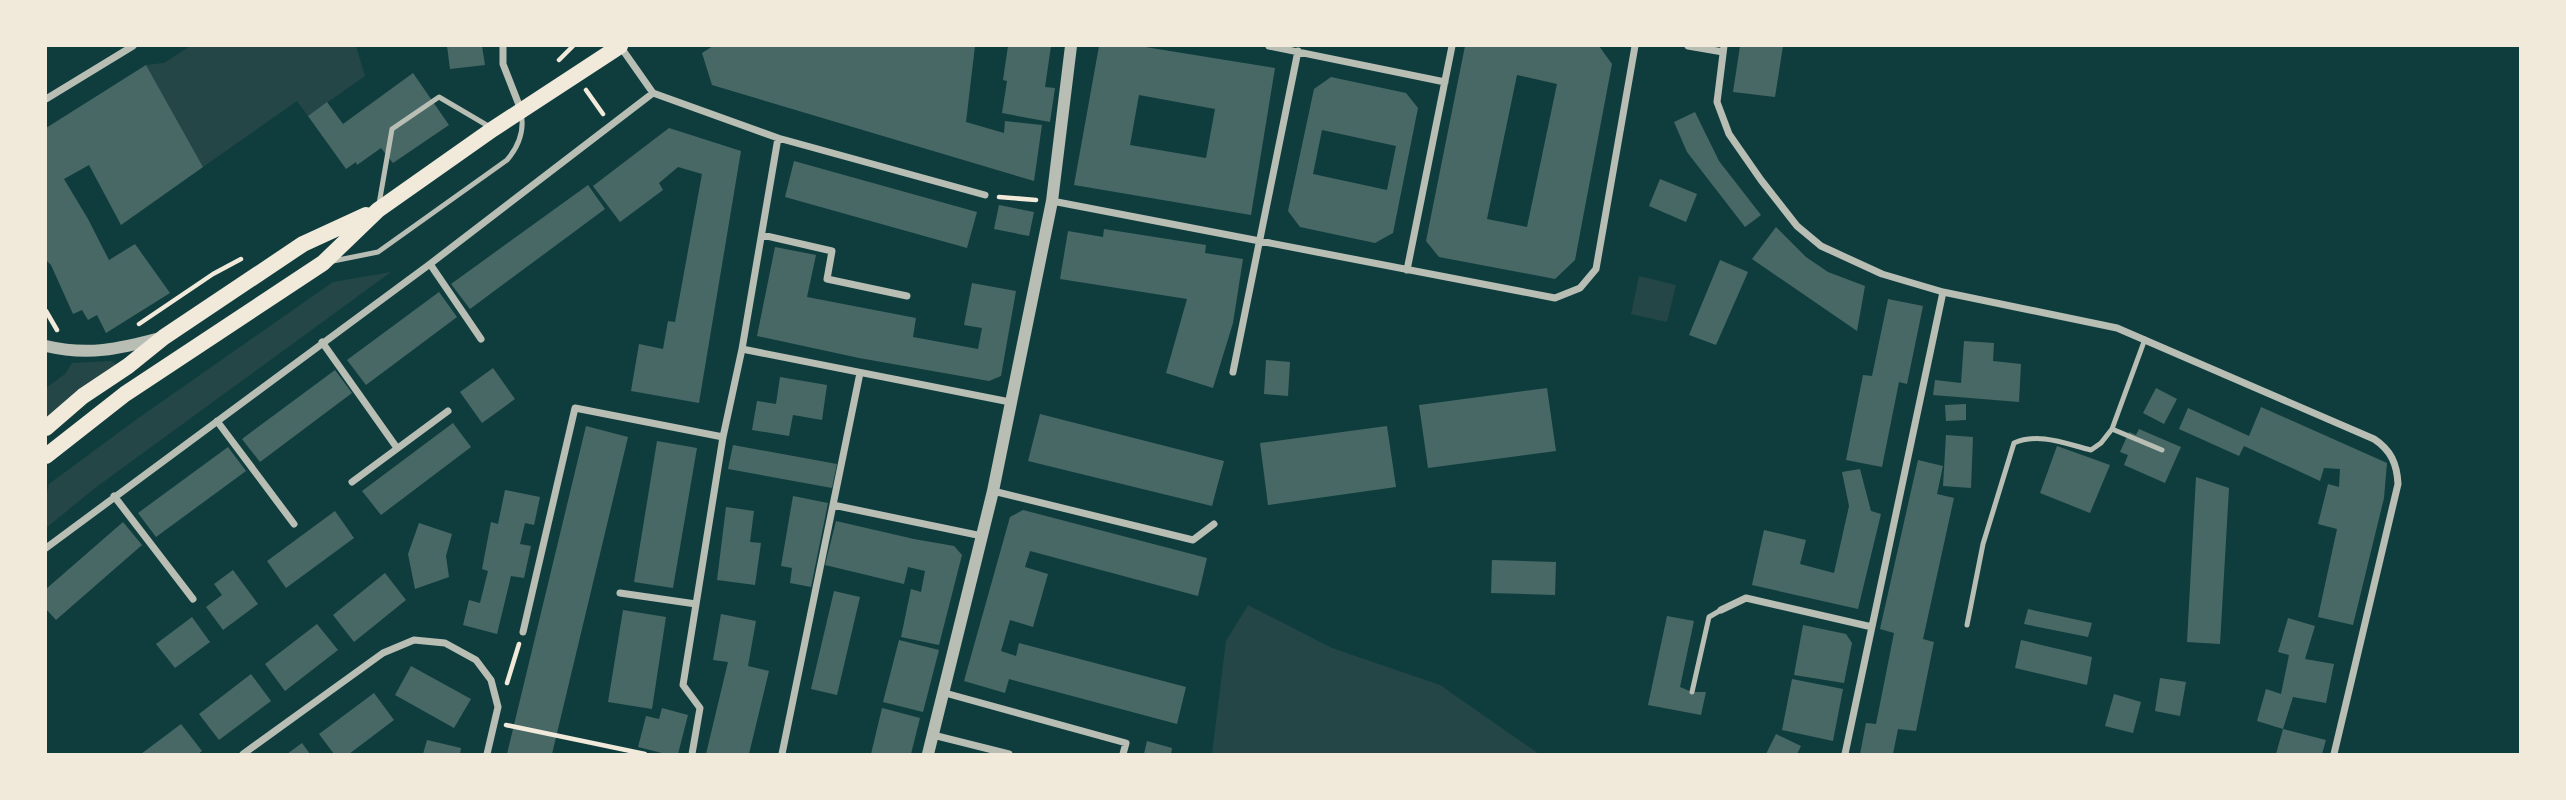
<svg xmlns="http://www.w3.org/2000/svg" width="2566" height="800" viewBox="0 0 2566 800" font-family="'Golos Text',sans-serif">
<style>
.green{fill:#244646}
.building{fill:#486865;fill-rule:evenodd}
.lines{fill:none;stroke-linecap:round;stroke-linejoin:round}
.path{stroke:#f1e9da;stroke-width:4.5}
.service{stroke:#b8beb3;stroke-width:5}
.minor{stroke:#b8beb3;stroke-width:7}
.tertiary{stroke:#b8beb3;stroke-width:12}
.primary{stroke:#f1e9da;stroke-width:16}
</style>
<rect width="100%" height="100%" fill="#0f3d3e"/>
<path class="green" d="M190,46h166l9,30 -57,40 -11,-15 -94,66 -57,-102 18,-2z
M391,272l-296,216 -49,40v-31l3,-13 88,-65 196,-137z
M1639,276l37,9 -9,37 -36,-8z
M111,361l5,3 -3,5 -65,49 -2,-3v-27l19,-14 7,-11z
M1248,605l84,43 108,37 99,69h-327l14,-113z"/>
<path class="building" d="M447,46h35l3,19 -35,4z
M713,46h262l-9,76 38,11 1,-12 37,4 -8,56 -322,-96 -10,-32z
M1008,46h43l-6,41 10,1 -5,34 -48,-9 5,-32 -4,-1z
M1099,46h40l136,22 -24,147 -177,-30zM1139,95l76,14 -9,49 -76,-13z
M1465,46h134l13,18 -37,196 -20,19 -116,-22 -13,-16zM1517,75l40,9 -30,143 -40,-8z
M1740,46h43l-8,51 -42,-5z
M146,65l57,102 -82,58 -32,-60 -25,14 24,40 21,41 26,-16 35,49 -64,40 -9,-18 -9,5 -6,-10 -9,4 -22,-49 -5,-5v-132z
M413,73l36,52 -56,38 -12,-15 -24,17 -1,-3 -10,7 -38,-53 19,-14 16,22z
M1331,77l75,16 12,15 -25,125 -18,10 -75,-16 -12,-16 26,-122zM1322,130l74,16 -9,44 -74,-16z
M1695,112l24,49 42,54 -16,12 -58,-75 -13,-30z
M669,128l72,23 -42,252 -68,-12 8,-47 24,5 5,-28 7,1 27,-148 -24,-7 -19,16 4,7 -43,32 -27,-36z
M794,161l183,51 -10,36 -182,-51z
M1660,179l37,15 -11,28 -37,-16z
M588,185l17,24 -135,100 -19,-25z
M999,205l35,7 -5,24 -35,-7z
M1776,227l30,30 22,15 37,14 -8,45 -105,-72z
M1104,229l102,16 -1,8 38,6 -10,64 -20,65 -47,-15 21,-74 -127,-20 8,-48 35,6z
M775,247l41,8 -9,42 109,21 -3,19 65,12 4,-21 -18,-3 8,-42 44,8 -15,85 -12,5 -130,-23 -102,-22z
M1720,260l28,12 -32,73 -27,-10z
M439,292l18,25 -91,68 -19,-25z
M1888,299l35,7 -16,78 -8,-2 -17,85 -36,-7 17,-85 9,1z
M1964,341l30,2 -1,18 28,3 -2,38 -86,-7 2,-15 26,3z
M1266,360l24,2 -2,34 -24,-2z
M493,368l22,31 -33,24 -22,-31z
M335,370l17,23 -92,69 -18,-23z
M780,377l47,8 -5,35 -29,-5 -4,21 -37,-6 5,-29 19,3z
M1547,388l9,63 -128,17 -9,-63z
M2156,388l21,11 -13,25 -21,-11z
M1966,404v16l-20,1 -1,-16z
M2261,407l126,56 -3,35 -31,127 -35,-8 19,-88 -19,-5 10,-40 11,3 1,-18 -16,-1 -4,13 -76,-35 -5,10 -60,-27 9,-21 61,28z
M1040,414l184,47 -12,45 -184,-45z
M453,423l18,24 -90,68 -19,-24z
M586,426l42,11 -76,317h-45z
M1387,426l9,61 -128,18 -8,-62z
M2139,429l42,18 -16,36 -41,-18 4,-10 -8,-3 9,-20 7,3z
M1946,435l27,2 -2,51 -28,-2z
M657,441l40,7 -24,140 -39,-6z
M733,445l104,19 -5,24 -104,-19z
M2057,446l53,19 -20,48 -50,-20z
M228,447l18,24 -90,66 -18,-24z
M1918,460l25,6 -6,28 17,4 -31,141 11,3 -18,89 -18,-2 -5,25h-33l6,-31 10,1 18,-91 -14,-4z
M1860,469l11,42 10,3 -23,95 -106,-24 12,-55 42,10 -6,24 34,9 15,-67 -7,-34z
M2196,477l33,11 -9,156 -33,-2z
M505,490l35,7 -6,28 -9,-2 -5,21 11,2 -7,32 -13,-2 -14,58 -34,-9 6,-25 11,3 8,-32 -6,-2 9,-47 7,2z
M793,496l35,7 -17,84 -21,-4 2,-15 -11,-2z
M726,507l28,4 -4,31 11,1 -6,42 -38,-5z
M1023,510l184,48 -9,38 -168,-45 -5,16 23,7 -15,53 -23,-7 -9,31 15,5 3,-13 167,44 -9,37 -168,-45 -4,14 -41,-12 46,-164z
M335,511l19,27 -68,50 -19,-27z
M836,521l78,18 40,7 8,9 -23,90 -38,-8 10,-48 10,3 4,-21 -17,-4 -4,17 -79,-19z
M123,522l19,23 -86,75 -10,-11v-20z
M419,523l33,11 -6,22 3,21 -34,12 -7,-35z
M1492,560l64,2 -1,33 -64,-2z
M233,570l25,34 -35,26 -17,-23 16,-12 -8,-11z
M385,573l21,27 -52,42 -21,-27z
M834,591l26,6 -23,98 -26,-6z
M2028,609l64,14 -4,14 -64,-13z
M623,610l43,7 -14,92 -44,-7z
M721,614l35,7 -8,45 21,5 -20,83h-43l22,-92 -15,-2z
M1667,616l27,5 -14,66 12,5h14l-5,23 -53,-10z
M192,617l18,25 -35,26 -19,-24z
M2288,618l27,8 -10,33 29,5 -8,39 -33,-6 -10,32 -26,-8 9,-32 15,5 8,-39 -11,-3z
M317,624l21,26 -53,41 -20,-27z
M1803,625l43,9 6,9 -8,40 -50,-8z
M899,640l40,10 -16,62 -40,-10z
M2021,640l71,17 -5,28 -72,-17z
M411,666l60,33 -17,29 -59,-33z
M251,674l20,27 -52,39 -20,-26z
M2160,678l26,4 -6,34 -25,-5z
M1792,679l51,10 -10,52 -51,-11z
M374,693l20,27 -45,34h-15l-15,-20z
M2114,694l27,8 -8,31 -28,-7z
M662,708l26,7 -10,39h-12l-28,-7 8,-31 13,3z
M882,708l38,10 -9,36h-40z
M181,724l21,27 -4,3h-57z
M2283,729l43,11 -4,14h-46z
M1776,734l25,12 -4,8h-31z
M427,740l34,8 -1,6h-37z
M1147,741l25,7 -1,6h-27z
M302,743l8,11h-23z"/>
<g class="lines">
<path class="path" d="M559,60l14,-14
M586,90l17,24
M999,197l37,3
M46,311l11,19
M139,324l74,-50 28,-15
M507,683l12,-39
M506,725l139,29"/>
<path class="service" d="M379,204l13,-75 47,-32 51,30
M333,261l45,-9 129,-92c12,-14 18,-29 14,-48
M2145,339l-33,90 50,21
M1967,625l16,-81 31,-101c25,-11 52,1 77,7l10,-7 11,-14
M1692,692l17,-75 12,-7"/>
<path class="minor" d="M503,46v18l18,46
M620,46l33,47 125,45 207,57
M1269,46l176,36
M1688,46l35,6
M1724,46l-7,56 12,32 32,46 36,46 24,20 61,28 61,18 174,36 257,111c17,11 23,25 24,45l-64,270
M46,99l87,-53
M1052,201l503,97 25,-10 16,-19 39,-223
M762,235l70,16 -5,28 80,17
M430,264l51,75
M1407,270l45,-224
M322,342l75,106
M742,349l268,53
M1233,372l65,-321
M217,421l77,103
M352,482l96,-71
M993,491l200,49 21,-16
M114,496l79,103
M833,505l149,31
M46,548l384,-284 223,-171
M620,593l76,11
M1721,610l25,-12 126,29
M523,632l52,-224 148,29
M945,693l181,50 -3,11
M933,735l76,19
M243,754l140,-101 31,-13 31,3 31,17 15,20 7,27 -11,47
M692,754l8,-46 -17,-23 40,-248 19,-88 36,-211
M782,754l78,-381
M1845,754l98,-462"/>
<path class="tertiary" d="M46,346c42,10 73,3 114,-8
M928,754l65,-263 59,-290 19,-155"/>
<path class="primary" d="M46,428l37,-32 45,-30 36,-29 139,-93 63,-29
M46,456l79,-62 198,-131 55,-53 115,-81 127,-83"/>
</g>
<rect width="2566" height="800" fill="none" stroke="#f1e9da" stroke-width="94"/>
</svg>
